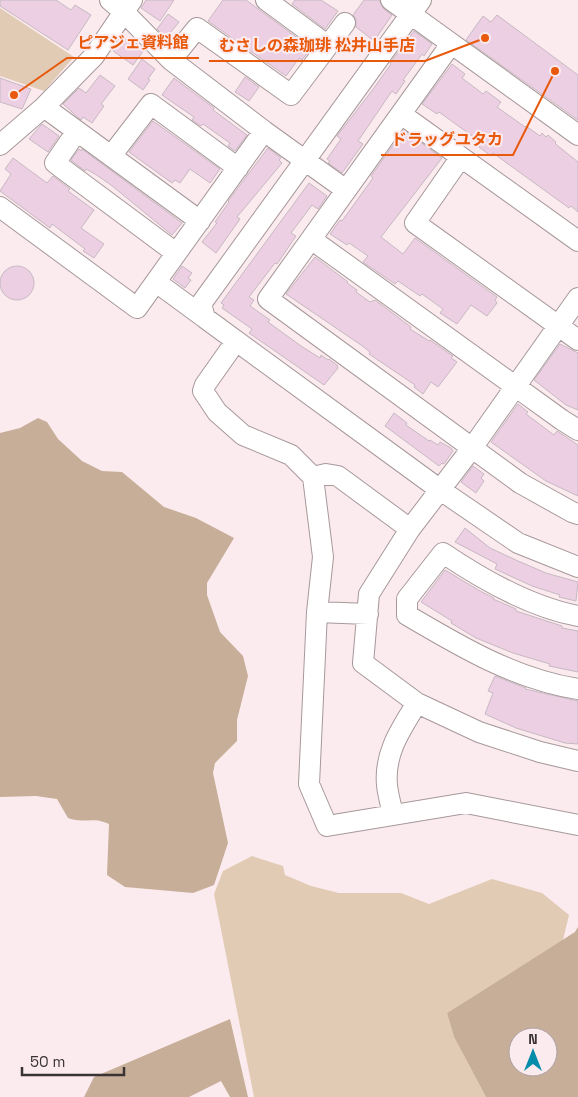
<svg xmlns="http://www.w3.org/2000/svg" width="578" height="1097" viewBox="0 0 578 1097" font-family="'Space Grotesk','Noto Sans JP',sans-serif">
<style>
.green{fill:#e1cbb5}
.forest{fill:#c6ae98;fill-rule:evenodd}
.building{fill:#edcfe3;stroke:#c6b9c2}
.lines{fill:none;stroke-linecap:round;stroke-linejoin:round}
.minor-casing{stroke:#a7989a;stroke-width:22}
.minor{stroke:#fff;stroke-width:20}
.leader{fill:none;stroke:#e8590c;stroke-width:2}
.callout-dot{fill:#e8590c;stroke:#fcebee;stroke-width:2}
.callout-label{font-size:16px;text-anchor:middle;font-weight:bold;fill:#e8590c;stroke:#fcebee;stroke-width:4;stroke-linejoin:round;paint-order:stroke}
</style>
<rect width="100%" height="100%" fill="#fcebee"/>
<path class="green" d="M0,8l74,49 -30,34 -44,-15z
M252,856l31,10 2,9 26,11 28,7h62l28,11 63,-25 50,14 27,22 -6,25 -116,73 7,24 32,60h-232l-40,-203 9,-23z"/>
<path class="forest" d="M38,418l9,4 11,17 24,22 20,10 20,1 42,35 32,11 38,20 -27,45v12l13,37 23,24 5,20 -11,44v21l-22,22 -2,10 15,70 -14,42 -21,8 -68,-6 -18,-12 2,-51c-16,-8 -25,0 -41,-6l-11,-19 -21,-3 -36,1v-364l20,-5z
M578,927v170h-92l-32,-60 -7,-24 128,-81zM518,1037h30v30h-30z
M230,1019l18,78h-18l-9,-16 -32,16h-105l10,-20z"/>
<path class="building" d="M0,0h56l15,10 4,-5 16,10 -23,35 -68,-44z
M146,0h28l-14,21 -19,-13z
M223,0h23l65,48 -9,12 -3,-2 -13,18 -78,-55z
M295,0h26l17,11 -13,18 -33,-25z
M364,0h15l5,9 8,6 -18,26 -18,-14v-8l-3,-4z
M168,14l11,8 -13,16 -9,-9z
M497,15l81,60v45l-112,-80 17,-24 8,6z
M414,31l18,13 -8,12 -2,-2 -19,26 2,1 -9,13 -4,-3 -34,50 5,3 -21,29 -14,-10 2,-2 -3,-2 14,-20 -4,-3 37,-48 17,-24 -1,-1z
M123,37l7,5 2,-2 12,10 -11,15 -20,-14z
M142,59l13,10 -7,10 2,1 -7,10 -15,-11z
M452,64l13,10 -3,4 21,16 3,-3 15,11 -4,5 28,20 1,-1 14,10 2,-3 4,4 2,-2 8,7 -1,1 3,3 20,16v50l-7,-6 -2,2 -76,-55 -2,3 -12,-9 3,-4 -43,-31 -2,2 -15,-10z
M100,75l15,11 -14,18 3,2 -12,17 -9,-6 -2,3 -18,-16 16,-16 7,5z
M245,77l14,10 -10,14 -14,-9z
M0,78l31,11 -9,20 -22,-7z
M174,78l40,30 -1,2 34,25 -12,16 -7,-5 2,-3 -27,-19 -2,2 -9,-6 2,-3 -32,-22z
M153,121l67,48 -10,14 -20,-14 -10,14 -5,-3 -3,3 -43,-31z
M42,124l17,12 -11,16 -19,-13z
M404,130l38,28 -61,79 22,17 12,-16 82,59 -2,3 2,3 -10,13 -16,-11 -14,19 -17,-11 3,-4 -21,-15 -2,2 -22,-15 -3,3 -32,-22 5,-6 -19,-13 -2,2 -17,-11 10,-14 2,1 31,-43 -2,-2z
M268,148l13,10 -2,2 3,3 -45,54 3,2 -24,34 -14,-11 15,-19 -2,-1 14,-20 -1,-1z
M79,149l2,2 1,-2 100,74 -10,12 -61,-50 -16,-11 -9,-5 -1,2 -14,-11z
M13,158l34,25 6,-7 17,13 -2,2 26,19 -13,18 23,16 -10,14 -11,-7 2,-2 -33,-25 -2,4 -50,-37 11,-17 -6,-5z
M309,183l18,13 -9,13 -6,-4 -21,28 5,3 -19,28 -2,-1 -26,34 5,3 -4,6 20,14 -2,2 33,24 19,12 1,-3 7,5 1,-1 8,6 1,3 -14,17 -75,-52 3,-4 -30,-21 2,-3 -3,-2z
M315,257l33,25 -1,1 10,7 -1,2 14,10 5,-2 36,27 -1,2 19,12 1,-1 23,16 -2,2 6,4 -19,25 -7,-5 -8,12 -9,-7 1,-2 -46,-31 1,-2 -9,-7 -75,-51z
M182,266l10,7 -4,5 3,2 -6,8 -12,-9z
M0 283a17 17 0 1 1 34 0a17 17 0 1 1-34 0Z
M560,344l18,9v57l-12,-5 -32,-25z
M518,404l10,8 -2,2 28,21 3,-4 21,14v51l-32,-15 -55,-39z
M394,413l13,10 -1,2 23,16 1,-1 8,5 2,-3 11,6 2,3 -9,13 -2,-1 -3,3 -54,-40z
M473,466l11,8 -3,4 3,3 -8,12 -15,-11z
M465,528l25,20 28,13 28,12 32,9 -2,19 -17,-4 1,-2 -28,-9 -37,-17 2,-5 -42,-22z
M445,570l35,21 14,7 -1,1 23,10v2l46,15v2l16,3v41l-29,-6 1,-2 -37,-11 -37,-15 -25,-15 1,-2 -31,-19z
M495,676l31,12 -1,1 53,12v43l-13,-1 -49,-15 -31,-14 8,-21 -5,-2z"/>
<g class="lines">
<defs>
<path id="minor" d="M110,0l13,11 48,49
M266,0l61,45
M391,0l187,135
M421,0l-220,304 4,14 234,171 79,54 60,24
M345,23l-54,72 -94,-67 -26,32 93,71 82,59
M451,44l-183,255 252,184 52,29 6,2
M44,107l156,114
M401,114l177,127
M77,131l-22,32 121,90
M0,145l44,-38 50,-51 38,-56
M111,156l40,-52 87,64
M461,157l-46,66 163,117
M0,207l137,101 127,-177
M311,239l251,181 16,10
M156,282l49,36
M578,298l-106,150 -62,81 -41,65 -6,69 54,40 62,29 61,20 38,9
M236,341l-31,44 -2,6 14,21 26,23 48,20 22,22 10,80 -6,55 -8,172 18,42 139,-23 112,22
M313,477l13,-3 12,2 72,53
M317,612l51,2
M578,616c-48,-9 -95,-36 -135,-63l-36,46v16c54,32 108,64 171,74
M393,815c-2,-10 -5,-20 -6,-30 -3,-32 14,-56 30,-82"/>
</defs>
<use href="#minor" class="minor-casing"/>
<use href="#minor" class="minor"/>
</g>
<path class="leader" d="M14 95L67 58H199M485 38L425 61H209M555 71L513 155H381"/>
<g class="callout-dot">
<circle cx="14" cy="95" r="5"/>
<circle cx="485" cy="38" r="5"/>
<circle cx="555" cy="71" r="5"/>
</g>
<g class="callout-label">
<text x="133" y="48">ピアジェ資料館</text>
<text x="317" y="51">むさしの森珈琲 松井山手店</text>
<text x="447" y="145">ドラッグユタカ</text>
</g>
<g transform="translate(533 1052)"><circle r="24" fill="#fcebee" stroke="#aea1a4"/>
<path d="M0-4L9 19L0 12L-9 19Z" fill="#048dab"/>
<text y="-8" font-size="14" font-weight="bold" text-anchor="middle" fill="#393334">N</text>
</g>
<path d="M22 1067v8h102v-8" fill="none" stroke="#393334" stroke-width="2.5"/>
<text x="30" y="1067" font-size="15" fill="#393334" stroke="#fcebee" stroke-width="4" paint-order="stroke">50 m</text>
</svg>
